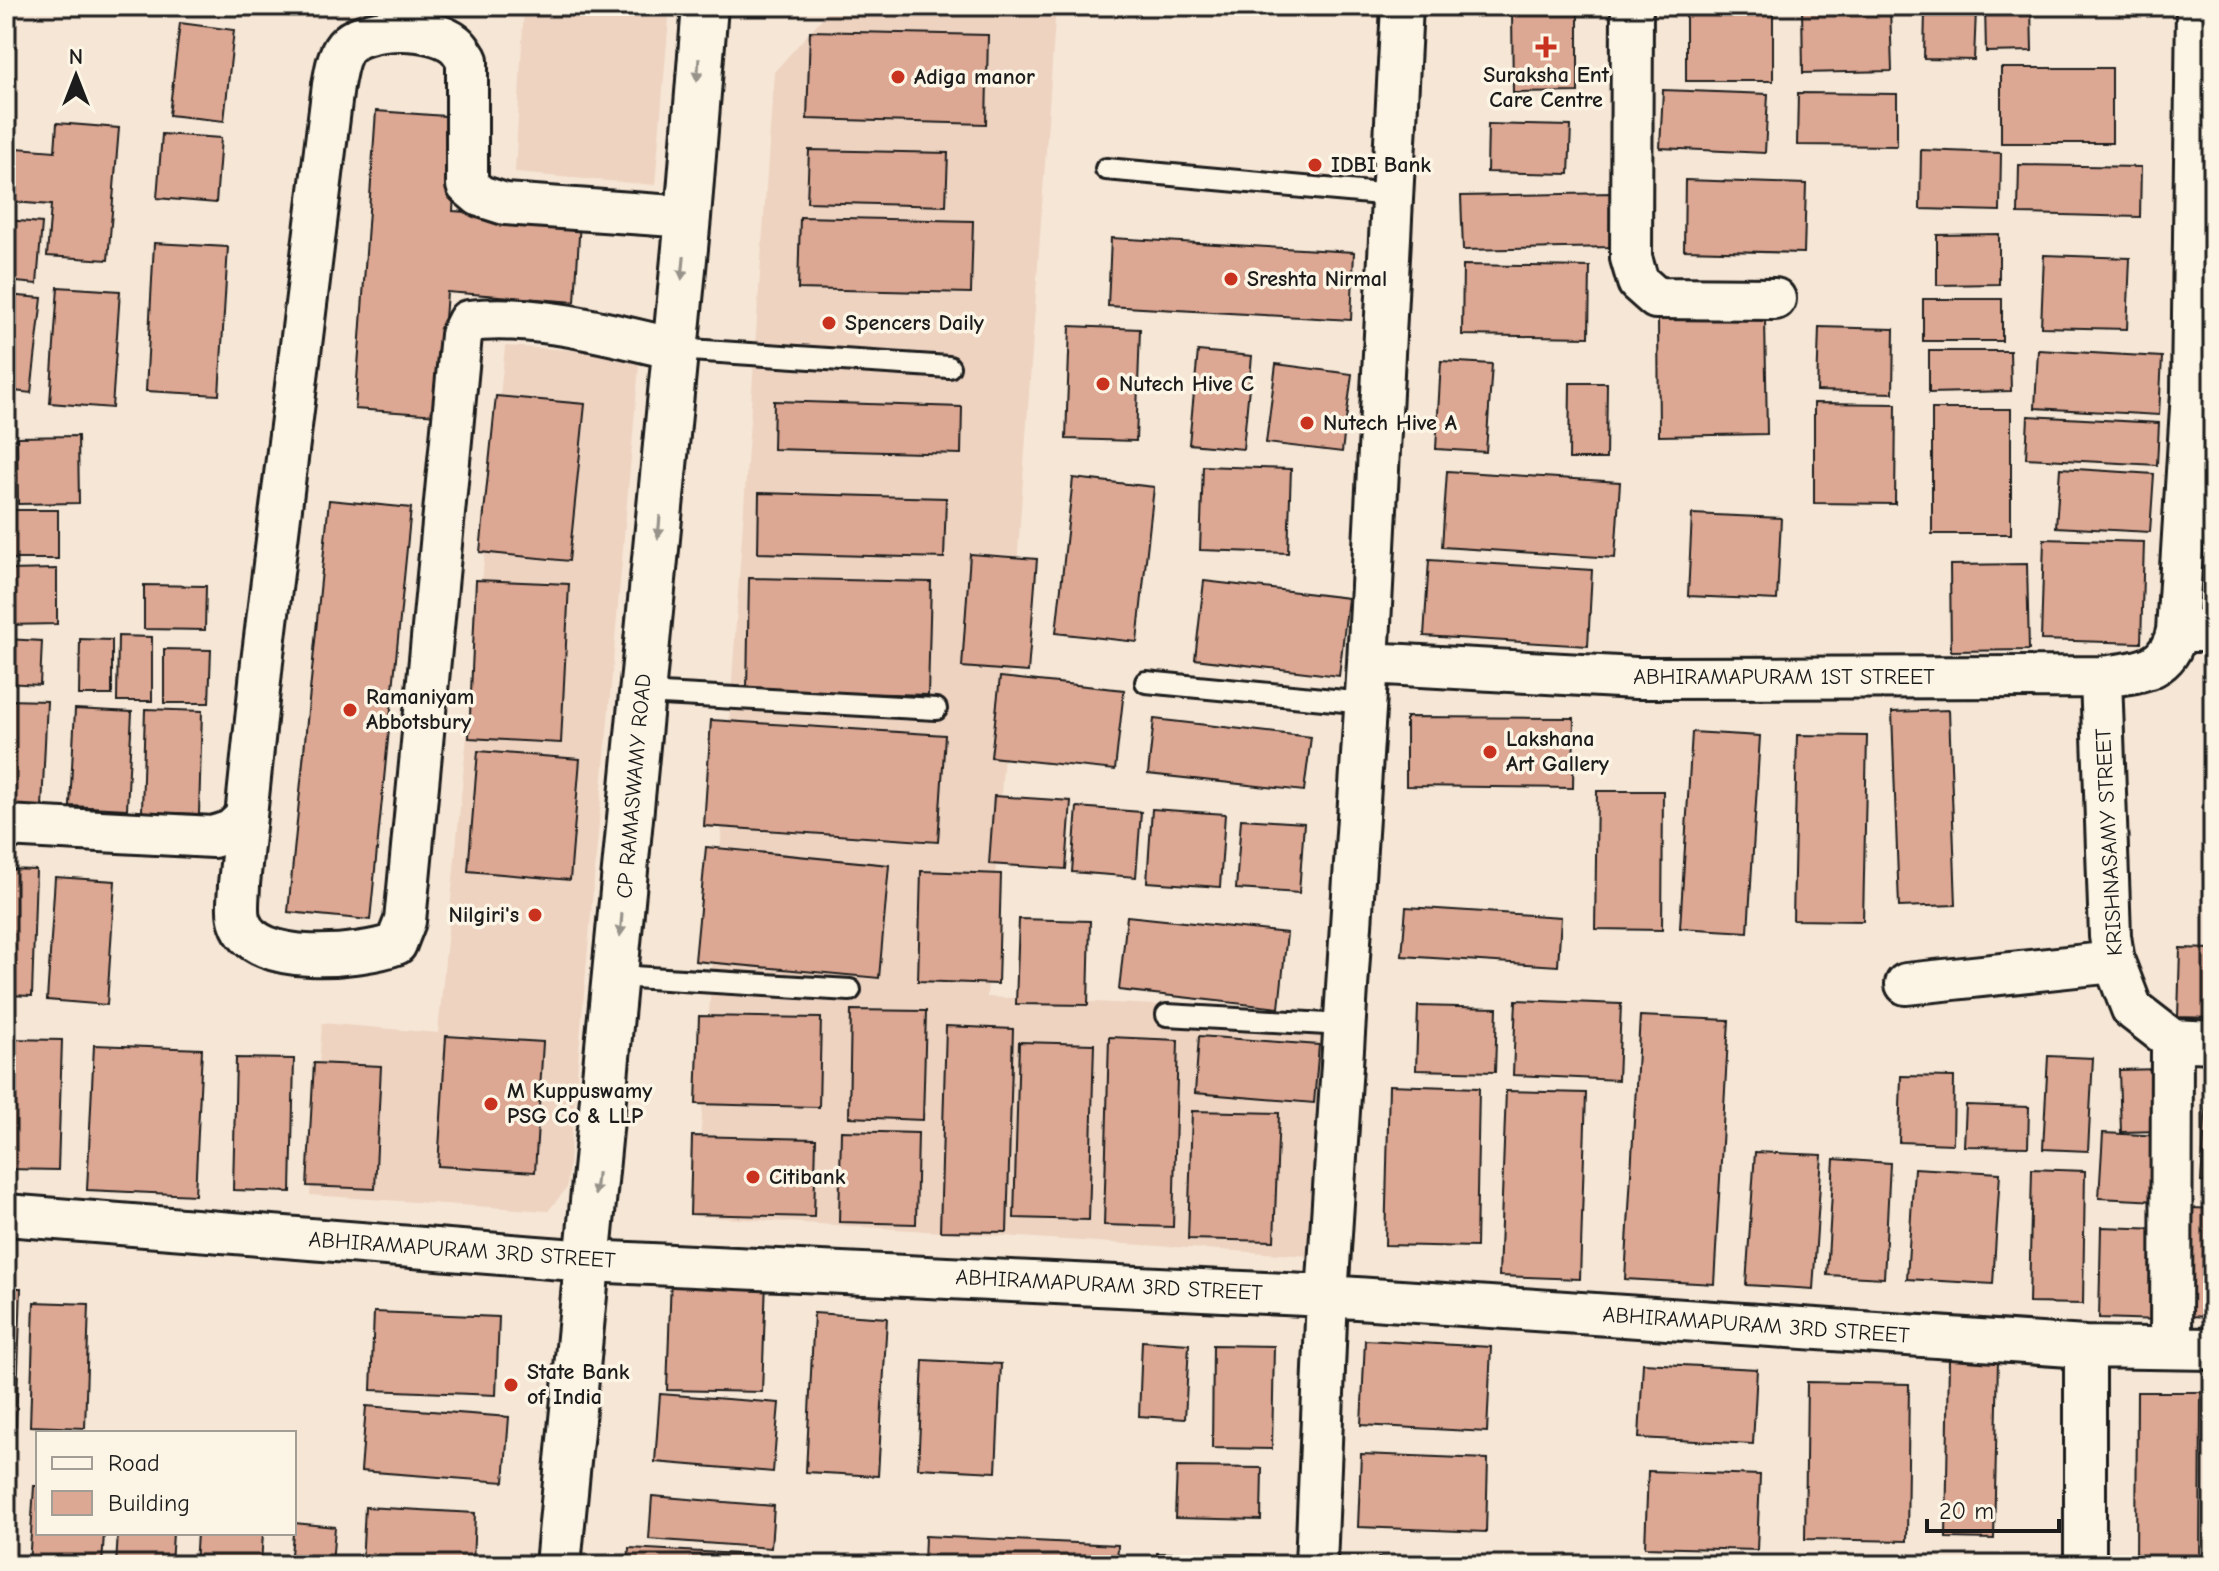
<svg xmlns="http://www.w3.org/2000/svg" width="2219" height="1571" viewBox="0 0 2219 1571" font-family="'Comic Neue',sans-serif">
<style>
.built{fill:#eed3c1}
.building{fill:#dda893;stroke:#1c1c1c;stroke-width:2}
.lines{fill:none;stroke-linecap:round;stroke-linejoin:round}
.service-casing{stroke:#1c1c1c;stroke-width:26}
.minor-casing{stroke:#1c1c1c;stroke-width:46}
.secondary-casing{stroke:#1c1c1c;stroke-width:50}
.service{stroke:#fcf5e5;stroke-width:20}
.minor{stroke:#fcf5e5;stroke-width:40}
.secondary{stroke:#fcf5e5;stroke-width:44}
.oneway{fill:#97938b}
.poi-dot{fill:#c8321e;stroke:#fcf5e5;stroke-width:3}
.labels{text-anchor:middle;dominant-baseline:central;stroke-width:7;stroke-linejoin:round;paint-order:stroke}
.poi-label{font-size:22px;font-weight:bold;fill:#1c1c1c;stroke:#fcf5e5;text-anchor:start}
.street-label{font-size:22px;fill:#1c1c1c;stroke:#fcf5e5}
</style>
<rect width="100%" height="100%" fill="#f6e6d5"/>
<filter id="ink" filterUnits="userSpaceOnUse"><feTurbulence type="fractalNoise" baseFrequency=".0125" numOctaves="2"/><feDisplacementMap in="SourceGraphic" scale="16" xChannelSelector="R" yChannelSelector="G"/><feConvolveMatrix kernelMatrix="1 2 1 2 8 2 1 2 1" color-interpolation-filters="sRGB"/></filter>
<g filter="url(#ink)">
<path class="built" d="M524,6h146l-15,179 -140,-12z
M833,6h223l-69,991 345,16 -21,243 -616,-40 79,-1144z
M505,346l135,8 -73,834 -19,23 -238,-16 12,-172 116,10z"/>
<path class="building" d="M1686,6h87v75h-87z
M1802,6h88l2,65 -89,2z
M1985,6h46l1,45 -46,1z
M1925,9l51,1 -2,50 -50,-1z
M1578,10v82l-65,1 -1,-82z
M180,23l54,7 -10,91 -55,-6z
M810,31l178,4 -2,89 -179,-5z
M2001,68h111v75h-111z
M1663,90l105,4 -3,59 -105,-5z
M1798,93l99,1v52l-100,-1z
M376,111l83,6 -6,94 127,9 -5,82 -128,-10 -9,123 -83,-6z
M57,123l62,5 -11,132 -61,-4 4,-51 -38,-3 4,-54 38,3z
M1488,124l83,2 -2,48 -82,-2z
M162,134l59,4 -5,65 -59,-5z
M809,150l139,3 -2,53 -139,-4z
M1921,150l80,3 -1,58 -80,-2z
M2019,165l122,2 -1,50 -122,-3z
M1685,180l121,4 -2,69 -120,-3z
M1611,193l2,54 -150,3 -2,-54z
M800,217l173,4 -2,72 -173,-4z
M6,220l36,3 -5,61 -31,-3z
M1999,234v50l-62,1v-50z
M1111,238l243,14 -3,68 -243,-14z
M154,243l74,4 -9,148 -73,-4z
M2044,255l86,3 -3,71 -86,-2z
M1463,265l127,2 -1,70 -127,-2z
M58,287l62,4 -8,117 -62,-5z
M6,295l36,3 -11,95 -25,-3z
M1923,299h79v42h-79z
M1765,319l2,115 -108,2 -1,-116z
M1070,326l70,3 -4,112 -70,-2z
M1819,327l75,2 -1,64 -76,-2z
M2038,350l124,7 -3,58 -124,-7z
M1198,351l54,5 -9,93 -54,-5z
M1929,351h81l1,40 -82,2z
M1441,361l51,3 -6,88 -50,-3z
M1276,364l76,10 -10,78 -76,-9z
M1570,383h37l-1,76h-37z
M496,396l89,8 -16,157 -89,-9z
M774,401l188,6 -1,47 -188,-5z
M1814,403l82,1 -1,100 -81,-1z
M1932,409h79v125h-79z
M2028,416l131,7 -2,42 -131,-7z
M78,436l1,67 -61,1 -1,-67z
M1203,466l88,3 -3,84 -88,-3z
M2060,468l94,6 -4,58 -94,-5z
M1447,471l173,11 -5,76 -173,-11z
M1073,478l81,9 -17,155 -81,-9z
M759,493l187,5 -2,60 -186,-5z
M329,500l82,8 -41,412 -82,-8z
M6,510h52v49h-52z
M1692,514l89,4 -4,82 -89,-4z
M2044,539l100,3 -3,101 -100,-3z
M970,554l67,5 -9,113 -66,-5z
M1429,560l163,10 -4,76 -164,-10z
M2027,564l2,86 -78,1 -1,-86z
M57,569v55l-51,1v-55z
M749,578l182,4 -3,113 -181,-5z
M476,580l93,4 -8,159 -92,-5z
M1204,581l144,17 -9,78 -144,-17z
M144,585l62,1 -1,44 -61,-1z
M118,636l34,1v64h-35z
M6,639l36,2 -2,44 -34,-2z
M80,639l32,1v55h-33z
M164,649l47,1 -2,53h-45z
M1000,677l124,13 -9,80 -124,-13z
M6,700l41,1 -5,106 -36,-2z
M75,709l57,3 -5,97 -57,-3z
M145,709l57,2 -3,103 -57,-2z
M1949,710l7,195 -57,2 -7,-195z
M1406,717l168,1 -1,70 -167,-2z
M1154,719l157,18 -7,54 -156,-17z
M711,720l234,15 -7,107 -234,-16z
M1692,732l68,4 -12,196 -68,-4z
M1797,735l70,1 -4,185 -70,-1z
M478,751l102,8 -10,121 -102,-9z
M1597,791h66l-1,139 -67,-1z
M994,796l77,5 -5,68 -77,-5z
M1077,807l64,5 -5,65 -64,-5z
M1152,809l73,5 -5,73 -73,-5z
M1241,819l63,4 -5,70 -63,-4z
M706,847l183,18 -10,113 -184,-17z
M6,869l30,1 -4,126 -26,-1z
M921,871l80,3 -3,110 -80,-3z
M55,877l60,4 -8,124 -60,-5z
M1406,907l155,10 -3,49 -156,-10z
M1127,916l160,17 -8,75 -160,-18z
M1019,919l71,2 -2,84 -72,-1z
M2180,948l33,1v69l-35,-1z
M1516,1000l105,4 -3,76 -105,-5z
M1418,1006l79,2 -2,64 -79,-2z
M851,1010l75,1 -3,109 -74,-3z
M699,1016l122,2 -2,89 -123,-3z
M1640,1016l89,4 -15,264 -89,-5z
M946,1026l67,3 -6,203 -67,-1z
M446,1036l97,6 -8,130 -97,-6z
M1199,1036l120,9 -5,58 -119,-10z
M1109,1037l69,3 -5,187 -69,-2z
M6,1039l56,1 -4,130 -52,-1z
M1019,1042l75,2 -5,176 -75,-2z
M94,1045l108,4 -7,146 -108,-5z
M2048,1056l45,2 -5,93 -45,-2z
M236,1058l58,1 -3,133 -58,-2z
M314,1063l67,3 -6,123 -68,-3z
M2160,1069l1,62 -40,1 -2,-62z
M2208,1071h5v112l-12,-1z
M1901,1076l53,1 -1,67 -54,-2z
M1389,1085l90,3 -3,159 -91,-2z
M1506,1091l80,2 -6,186 -81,-3z
M1966,1105l63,2 -1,40 -64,-1z
M1192,1111l87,2 -5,128 -86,-2z
M841,1131l77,2 -2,91 -77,-2z
M2103,1133l59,3 -4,65 -59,-3z
M692,1136l124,3 -2,78 -124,-3z
M1755,1152l67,3 -9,134 -67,-4z
M1834,1159l56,4 -6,115 -57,-3z
M1914,1168l86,5 -7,111 -86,-5z
M2032,1169l53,2 -2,133 -54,-1z
M2193,1208l20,1v108l-25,-1z
M2101,1227l62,2 -3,91 -61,-2z
M671,1277l95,3 -4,112 -95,-2z
M6,1288h15l-5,138h-10z
M34,1302l55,2 -4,124 -55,-2z
M374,1312l125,5 -3,78 -125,-5z
M814,1313l73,5 -9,158 -72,-4z
M1365,1340l126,7 -4,85 -126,-7z
M1142,1341l47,3 -4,75 -46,-3z
M1213,1345l61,1 -2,103 -60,-1z
M1949,1359l49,1 -4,179 -48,-1z
M923,1360l78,4 -5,108 -78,-4z
M1643,1363l114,6 -4,75 -114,-6z
M1807,1382l102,2 -2,157 -102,-2z
M2137,1392h64l-1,173h-64z
M660,1394l119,9 -6,69 -118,-10z
M366,1406l143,11 -5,65 -143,-11z
M1361,1454l127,5 -2,73 -128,-5z
M1177,1467l85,1 -1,52 -86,-2z
M1648,1471l112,4 -3,75 -112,-3z
M34,1486h4v47h66l-2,32h-73z
M652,1496l122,10 -3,42 -122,-9z
M365,1507l110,6 -2,52h-111z
M294,1523l41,4 -3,38h-42z
M118,1533h55l-2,32h-55z
M197,1533h66l-2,32h-66z
M925,1536l193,9 -1,20h-193z
M629,1548l128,7v10h-129z
M1157,1553l103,2v10h-103z
M1378,1558l78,3v4h-78z"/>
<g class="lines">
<defs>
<path id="service" d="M1106,169l286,26
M675,349l274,18
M1146,682l219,21
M643,693l293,16
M616,976l234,14
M1167,1015l177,10"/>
<path id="minor" d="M1632,6l-1,252 7,24 18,16 119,1
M675,349c-65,-15 -139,-36 -207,-28l-7,14 -56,586 -9,23c-35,13 -141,24 -156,-22 -4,-11 -1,-27 -1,-38l23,-222 71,-577c3,-14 4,-31 15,-41 22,-19 85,-18 107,0 5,4 9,11 12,16v125l13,11 25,8 183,13
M2177,631h36
M1368,663l268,15 465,-1c36,-5 67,-4 76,-46l15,-239 5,-386
M2101,677l9,259 4,26 18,47 40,31 41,2
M6,826l207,11 18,-6 15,-14
M1906,984l208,-22
M6,1215l582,46 739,35 758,51 128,2
M2085,1347v218
M2171,1348l1,-308
M1316,1565l11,-269 41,-633 34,-657"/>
<path id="secondary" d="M558,1565l130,-1348 17,-211"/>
</defs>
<use href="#service" class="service-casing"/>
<use href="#minor" class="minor-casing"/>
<use href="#secondary" class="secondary-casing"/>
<use href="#service" class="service"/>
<use href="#minor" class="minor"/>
<use href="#secondary" class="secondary"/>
</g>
<defs><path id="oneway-solid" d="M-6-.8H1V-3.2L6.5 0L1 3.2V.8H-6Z" transform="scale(2)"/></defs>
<g class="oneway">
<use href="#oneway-solid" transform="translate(698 70) rotate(95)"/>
<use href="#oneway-solid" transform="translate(683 268) rotate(96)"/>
<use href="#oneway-solid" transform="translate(659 527) rotate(95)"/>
<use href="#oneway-solid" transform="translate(621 925) rotate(95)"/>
<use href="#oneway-solid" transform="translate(596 1184) rotate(96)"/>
</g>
</g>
<g class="poi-dot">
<path d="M1542 35h8v8h8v8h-8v8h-8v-8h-8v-8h8z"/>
<circle cx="898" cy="77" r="8"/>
<circle cx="1315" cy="165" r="8"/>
<circle cx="1231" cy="279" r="8"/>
<circle cx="829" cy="323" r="8"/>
<circle cx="1103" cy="384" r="8"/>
<circle cx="1307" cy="423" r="8"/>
<circle cx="350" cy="710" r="8"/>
<circle cx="1490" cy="752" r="8"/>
<circle cx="535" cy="915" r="8"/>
<circle cx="491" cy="1104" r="8"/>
<circle cx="753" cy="1177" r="8"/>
<circle cx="511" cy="1385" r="8"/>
</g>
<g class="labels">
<g class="poi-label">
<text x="1546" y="75" text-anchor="middle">Suraksha Ent<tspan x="1546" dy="25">Care Centre</tspan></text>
<text x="914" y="77">Adiga manor</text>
<text x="1331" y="165">IDBI Bank</text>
<text x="1247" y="279">Sreshta Nirmal</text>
<text x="845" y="323">Spencers Daily</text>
<text x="1119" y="384">Nutech Hive C</text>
<text x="1323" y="423">Nutech Hive A</text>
<text x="366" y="697">Ramaniyam<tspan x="366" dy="25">Abbotsbury</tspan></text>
<text x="1506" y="739">Lakshana<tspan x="1506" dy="25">Art Gallery</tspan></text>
<text x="519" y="915" text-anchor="end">Nilgiri's</text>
<text x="507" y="1091">M Kuppuswamy<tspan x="507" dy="25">PSG Co &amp; LLP</tspan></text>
<text x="769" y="1177">Citibank</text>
<text x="527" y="1372">State Bank<tspan x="527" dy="25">of India</tspan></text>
</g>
<g class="street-label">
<text x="1784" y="677">ABHIRAMAPURAM 1ST STREET</text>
<text transform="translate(634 786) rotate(-85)">CP RAMASWAMY ROAD</text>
<text transform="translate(2109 842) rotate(-93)">KRISHNASAMY STREET</text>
<text transform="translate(462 1250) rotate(4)">ABHIRAMAPURAM 3RD STREET</text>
<text transform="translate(1109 1285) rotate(3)">ABHIRAMAPURAM 3RD STREET</text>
<text transform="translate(1756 1325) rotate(4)">ABHIRAMAPURAM 3RD STREET</text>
</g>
</g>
<rect width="2219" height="1571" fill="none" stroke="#fcf5e5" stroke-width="32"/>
<rect x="16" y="16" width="2187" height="1539" fill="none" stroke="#1c1c1c" stroke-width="3" filter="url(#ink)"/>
<rect x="36" y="1431" width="260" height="104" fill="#fcf5e5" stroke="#a29e95" stroke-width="2"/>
<rect x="52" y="1457" width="40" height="12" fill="#fcf5e5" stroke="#a29e95" stroke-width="2"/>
<text x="108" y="1471" font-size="24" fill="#1c1c1c">Road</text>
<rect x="52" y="1491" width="40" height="24" fill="#dda893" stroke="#a29e95" stroke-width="2"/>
<text x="108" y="1511" font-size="24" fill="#1c1c1c">Building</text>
<g transform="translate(76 76)" stroke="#fcf5e5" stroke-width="6" paint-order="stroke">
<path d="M0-6L14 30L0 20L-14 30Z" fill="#1c1c1c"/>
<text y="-12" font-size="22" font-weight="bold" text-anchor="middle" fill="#1c1c1c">N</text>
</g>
<path d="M1927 1519v12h132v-12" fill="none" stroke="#1c1c1c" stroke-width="4"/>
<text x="1939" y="1519" font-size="24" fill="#1c1c1c" stroke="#fcf5e5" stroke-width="6" paint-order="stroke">20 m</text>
</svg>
